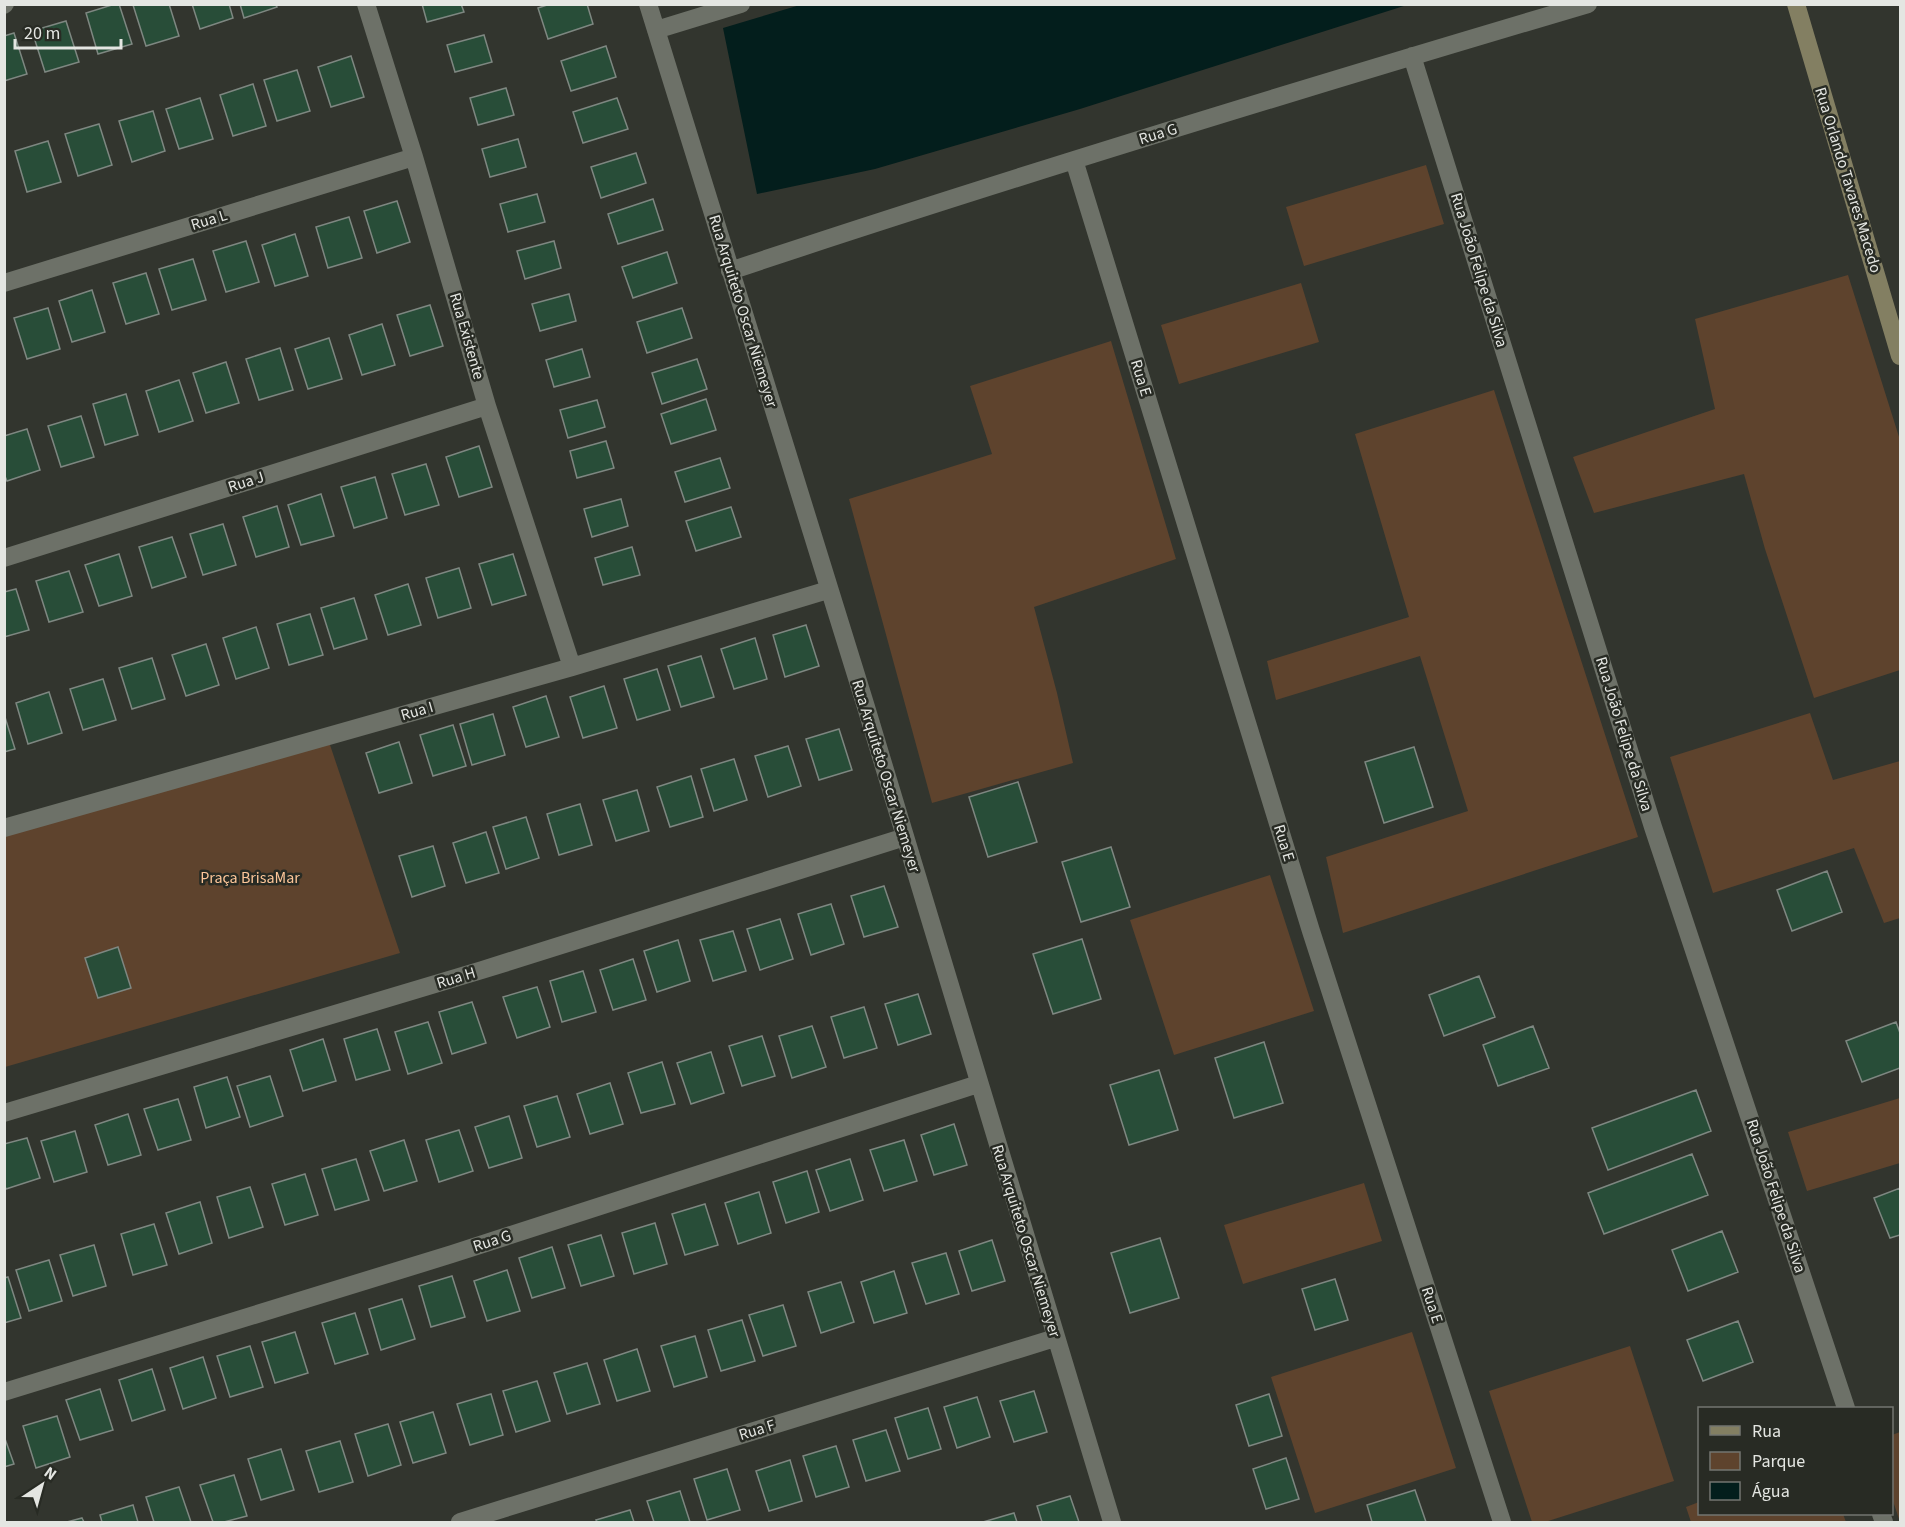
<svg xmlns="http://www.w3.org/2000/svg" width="1905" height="1527" viewBox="0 0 1905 1527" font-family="'Source Sans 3',sans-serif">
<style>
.green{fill:#5e432d}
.water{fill:#031e1c}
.building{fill:#284d38;stroke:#7e8781;stroke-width:1.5}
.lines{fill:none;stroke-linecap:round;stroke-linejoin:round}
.street{stroke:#6d7168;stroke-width:18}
.secondary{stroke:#837f62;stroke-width:18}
.labels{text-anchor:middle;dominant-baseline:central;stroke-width:5;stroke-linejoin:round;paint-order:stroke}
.street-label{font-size:16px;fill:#e4e6e2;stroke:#282b24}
.park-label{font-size:16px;fill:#fdc699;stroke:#282b24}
</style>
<rect width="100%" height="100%" fill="#32352e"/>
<path class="green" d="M1426,165l18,59 -140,42 -18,-59z
M1848,275l52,165v230l-86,28 -49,-149 -21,-75 -150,39 -21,-56 142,-48 -20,-90z
M1301,283l18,59 -140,42 -18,-59z
M1111,341l65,218 -142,48 23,86 16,70 -141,40 -83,-304 143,-45 -22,-68z
M1494,390l144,447 -295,96 -17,-76 142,-46 -48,-155 -144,44 -9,-39 142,-44 -54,-183z
M1810,713l23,67 67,-19v157l-16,5 -30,-75 -141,45 -43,-136z
M327,736l73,217 -395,114v-231z
M1270,875l44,136 -140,44 -44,-135z
M1900,1098v65l-93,28 -19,-59z
M1364,1183l18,58 -139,43 -19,-59z
M1412,1332l44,136 -141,45 -44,-136z
M1630,1346l44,135 -129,41h-13l-43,-131z
M1900,1432v90l-8,-24v-63z
M1699,1502l1,12h143l3,8h-155l-5,-15z"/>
<path class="water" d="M800,5v-1l607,1 -327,104 -205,60 -118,25 -34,-166z"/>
<path class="building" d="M115,4h4l13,40 -34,10 -12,-41z
M169,4l10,32 -33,10 -13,-41z
M192,4h37l4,14 -33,11z
M240,4h36l1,3 -33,11z
M422,4h39l3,8 -37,10z
M550,4h37l6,20 -45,15 -10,-31z
M66,21l13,41 -34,10 -13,-41z
M14,33l13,41 -23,7v-45z
M484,35l8,27 -37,10 -8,-27z
M606,46l10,31 -45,14 -10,-30z
M351,56l13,41 -33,10 -13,-40z
M297,70l13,41 -33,10 -13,-41z
M253,84l13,42 -33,10 -13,-41z
M506,88l8,27 -36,10 -8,-27z
M200,98l13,41 -34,10 -13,-40z
M617,98l11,31 -45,14 -10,-31z
M153,111l12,40 -33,11 -13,-41z
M99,124l13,41 -34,11 -13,-42z
M518,139l8,28 -36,10 -8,-28z
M48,141l13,41 -34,10 -12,-41z
M636,153l10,30 -45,15 -10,-31z
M537,194l8,28 -37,10 -8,-28z
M653,199l10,31 -45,14 -10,-30z
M397,201l13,41 -33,11 -13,-42z
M349,217l13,41 -34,10 -12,-41z
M295,234l13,42 -33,10 -13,-41z
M246,241l13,41 -33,10 -13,-41z
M554,241l7,27 -36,11 -8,-28z
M667,252l10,31 -44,15 -11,-31z
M193,259l13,41 -34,10 -13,-41z
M146,273l13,41 -33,10 -13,-41z
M92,290l13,42 -33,10 -13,-41z
M569,294l7,27 -36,10 -8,-27z
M430,305l13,41 -33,10 -13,-41z
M48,308l12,41 -33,10 -13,-41z
M682,308l10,30 -45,15 -10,-31z
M382,324l13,41 -33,10 -13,-40z
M329,338l13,41 -34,10 -13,-40z
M280,348l13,42 -34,10 -13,-41z
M582,349l8,28 -36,10 -8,-27z
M697,359l10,30 -45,15 -10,-31z
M226,362l13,41 -33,10 -13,-40z
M179,380l14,41 -34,11 -13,-41z
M126,394l12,41 -33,10 -12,-41z
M706,399l10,31 -45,14 -10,-30z
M597,400l8,27 -37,11 -8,-28z
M81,416l13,41 -33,10 -13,-41z
M27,429l13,41 -33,11 -3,-7v-38z
M606,441l8,27 -37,10 -7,-27z
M479,446l13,41 -33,10 -13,-40z
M720,458l10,30 -45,14 -10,-30z
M426,464l13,41 -34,10 -13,-41z
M375,477l12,41 -33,10 -13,-41z
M321,494l13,42 -33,9 -13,-40z
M621,499l7,27 -36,11 -8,-28z
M277,506l12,41 -33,10 -13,-40z
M731,507l10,30 -45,14 -10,-30z
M223,524l13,41 -33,10 -13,-41z
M172,537l14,40 -34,11 -13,-41z
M632,547l8,28 -37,10 -8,-27z
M119,554l13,42 -33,10 -14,-41z
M513,554l13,41 -34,10 -13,-41z
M459,568l12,40 -33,10 -12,-40z
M69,571l14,41 -34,10 -13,-41z
M408,584l13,41 -33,10 -13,-40z
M16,589l13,41 -25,7v-45z
M354,598l13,41 -33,10 -13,-41z
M310,614l13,41 -34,10 -12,-41z
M806,625l13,41 -34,11 -12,-42z
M256,627l13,41 -33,11 -13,-41z
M755,638l12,41 -33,10 -13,-40z
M206,644l13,41 -33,11 -14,-41z
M701,656l13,41 -33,10 -13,-41z
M152,658l13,41 -33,10 -13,-41z
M657,669l13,41 -33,10 -13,-41z
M103,679l13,41 -33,10 -13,-41z
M604,686l13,42 -34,10 -13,-41z
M49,692l13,41 -34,11 -12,-41z
M546,696l13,41 -33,10 -13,-40z
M4,714l11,35 -11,3z
M493,714l12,41 -33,10 -12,-41z
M453,725l13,41 -33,10 -13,-41z
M839,729l13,41 -33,10 -13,-41z
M399,742l13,41 -33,10 -13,-40z
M788,746l13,40 -33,11 -13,-41z
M1414,747l19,60 -49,16 -19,-61z
M734,759l13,41 -33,11 -13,-42z
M691,776l12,41 -33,10 -13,-40z
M1018,782l19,60 -49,15 -19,-60z
M637,790l12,41 -33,10 -13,-41z
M580,804l12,41 -33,10 -12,-41z
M526,817l13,41 -33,11 -13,-42z
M486,832l13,41 -33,10 -13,-40z
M433,846l12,40 -33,11 -13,-41z
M1111,847l19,60 -49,15 -19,-60z
M1827,871l15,41 -50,19 -15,-41z
M884,886l14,41 -34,10 -13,-41z
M831,904l13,40 -33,11 -13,-41z
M780,919l13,40 -33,11 -13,-41z
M733,931l13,40 -33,10 -13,-41z
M1082,939l19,60 -48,15 -20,-60z
M678,940l12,41 -33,11 -13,-41z
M118,947l13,41 -33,10 -13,-40z
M633,959l13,41 -33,10 -13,-40z
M583,971l13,41 -34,10 -12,-41z
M1479,976l16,41 -51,19 -15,-41z
M537,987l13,40 -33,11 -14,-41z
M918,994l13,40 -33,11 -13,-41z
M472,1002l14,41 -34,11 -13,-42z
M864,1007l13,41 -33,10 -13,-41z
M428,1022l14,41 -34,11 -13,-42z
M1896,1022l4,11v35l-38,14 -16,-41z
M812,1026l14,41 -34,11 -13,-42z
M1533,1026l16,42 -51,18 -15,-41z
M377,1029l13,41 -34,10 -12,-41z
M762,1036l13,40 -33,10 -13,-40z
M323,1039l13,42 -33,10 -13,-41z
M1264,1042l19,61 -49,15 -19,-60z
M711,1052l13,41 -33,11 -14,-41z
M662,1062l13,42 -34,9 -13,-40z
M1159,1070l19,60 -49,15 -19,-60z
M270,1076l13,40 -33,11 -13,-41z
M227,1077l13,40 -34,11 -12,-41z
M610,1083l13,41 -33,10 -13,-40z
M1696,1090l15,41 -103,39 -16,-42z
M557,1096l13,41 -33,10 -13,-41z
M178,1099l13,41 -33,10 -14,-41z
M128,1114l13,41 -33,10 -13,-40z
M509,1116l13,42 -33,10 -14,-41z
M954,1124l13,41 -33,10 -13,-40z
M459,1130l14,41 -34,11 -13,-42z
M75,1131l12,41 -33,10 -13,-41z
M27,1138l13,40 -34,11 -2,-6v-39z
M404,1140l13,41 -33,10 -14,-40z
M904,1140l13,41 -33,10 -14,-41z
M1692,1154l16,41 -104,39 -16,-41z
M356,1159l13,41 -34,10 -13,-41z
M850,1159l13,41 -33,11 -14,-41z
M807,1171l12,41 -33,11 -13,-41z
M305,1174l13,41 -33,10 -13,-41z
M250,1187l13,40 -34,11 -12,-41z
M1900,1188v47l-10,3 -16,-40z
M759,1192l12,41 -33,11 -13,-41z
M200,1202l12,41 -33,11 -13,-41z
M705,1204l13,41 -33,10 -13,-41z
M655,1223l12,41 -33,10 -12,-41z
M154,1224l13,41 -34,10 -12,-41z
M1722,1231l16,41 -50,19 -16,-41z
M601,1235l13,41 -33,10 -13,-41z
M1160,1238l19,60 -49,15 -19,-60z
M992,1240l13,41 -33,10 -13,-40z
M94,1245l12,41 -33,10 -13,-41z
M552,1247l13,41 -33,10 -13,-40z
M946,1253l13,41 -33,10 -14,-41z
M49,1260l13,41 -33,10 -13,-41z
M507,1270l13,41 -33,10 -13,-40z
M894,1271l13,42 -33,10 -13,-41z
M452,1276l13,41 -34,10 -12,-41z
M8,1277l13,41 -17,5v-45z
M1335,1279l13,41 -33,10 -13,-41z
M841,1282l13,40 -33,11 -13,-41z
M402,1299l13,40 -34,11 -12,-41z
M783,1305l13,41 -33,10 -14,-41z
M355,1313l13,41 -33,10 -13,-41z
M742,1320l13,41 -34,10 -13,-41z
M1738,1321l15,41 -50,19 -16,-41z
M295,1332l13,41 -33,10 -13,-41z
M695,1336l12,41 -33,10 -13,-41z
M250,1346l13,41 -33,10 -13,-41z
M637,1349l13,42 -33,10 -13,-41z
M203,1357l13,41 -33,11 -13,-41z
M587,1363l13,41 -33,10 -13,-41z
M152,1369l13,41 -33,11 -13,-41z
M537,1381l13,40 -34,11 -13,-41z
M100,1389l13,41 -33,10 -14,-40z
M1034,1391l13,41 -33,10 -14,-41z
M491,1394l12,41 -33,10 -13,-41z
M1269,1394l13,42 -33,10 -13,-41z
M977,1397l13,40 -33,11 -13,-41z
M928,1408l13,41 -33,10 -13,-41z
M433,1412l13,41 -33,10 -13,-41z
M57,1416l13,41 -34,11 -13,-42z
M388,1424l13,41 -33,11 -13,-42z
M886,1430l14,41 -34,10 -13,-41z
M4,1436l10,28 -10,3z
M340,1441l13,41 -34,10 -13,-41z
M836,1446l13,41 -33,10 -13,-41z
M281,1449l13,41 -33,10 -13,-41z
M1286,1458l13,41 -33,10 -13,-40z
M790,1460l12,41 -33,10 -13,-40z
M727,1469l13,41 -33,10 -13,-41z
M234,1475l13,41 -23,6h-11l-13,-37z
M179,1487l12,35h-37l-8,-25z
M1415,1490l11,32h-54l-5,-17z
M680,1491l10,31h-36l-7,-21z
M1070,1496l9,26h-37l-5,-16z
M133,1505l5,17h-36l-2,-7z
M630,1510l4,12h-37l-1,-2z
M1014,1513l3,9h-34z
M82,1518l2,4h-17z"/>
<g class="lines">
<path class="street" d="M366,4l48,153 73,249 85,261
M648,4l218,703 246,815
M4,5l1,-1
M656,30l85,-26
M1412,56l241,771 193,581
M1074,160l237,771 191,591
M730,271c284,-95 571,-182 858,-267
M4,283l410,-126
M4,558l483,-152
M4,828l568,-161 256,-77
M4,1113l478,-143 423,-133
M4,1392l448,-138 526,-170
M1881,1514l3,8
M460,1522l595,-184"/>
<path class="secondary" d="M1796,4l104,352"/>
</g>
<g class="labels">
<g class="street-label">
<text transform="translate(1158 134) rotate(-17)">Rua G</text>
<text transform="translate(1848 180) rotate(73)">Rua Orlando Tavares Macedo</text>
<text transform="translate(209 220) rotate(-17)">Rua L</text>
<text transform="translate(1479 270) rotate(73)">Rua João Felipe da Silva</text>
<text transform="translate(743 311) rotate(73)">Rua Arquiteto Oscar Niemeyer</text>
<text transform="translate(467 336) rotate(74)">Rua Existente</text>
<text transform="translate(1141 378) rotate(73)">Rua E</text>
<text transform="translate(246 482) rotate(-18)">Rua J</text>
<text transform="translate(417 711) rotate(-16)">Rua I</text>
<text transform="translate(1624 734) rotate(73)">Rua João Felipe da Silva</text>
<text transform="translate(886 776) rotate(73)">Rua Arquiteto Oscar Niemeyer</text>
<text transform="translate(1284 843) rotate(73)">Rua E</text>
<text transform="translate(456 978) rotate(-17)">Rua H</text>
<text transform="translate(1776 1196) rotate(72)">Rua João Felipe da Silva</text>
<text transform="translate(492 1241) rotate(-18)">Rua G</text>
<text transform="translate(1026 1241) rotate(73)">Rua Arquiteto Oscar Niemeyer</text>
<text transform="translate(1432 1305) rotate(72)">Rua E</text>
<text transform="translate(757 1430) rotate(-17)">Rua F</text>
</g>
<g class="park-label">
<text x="250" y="878">Praça BrisaMar</text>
</g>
</g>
<rect width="1905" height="1527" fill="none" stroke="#e4e6e2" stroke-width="12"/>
<rect x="1698" y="1407" width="195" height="108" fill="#282b24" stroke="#737670" stroke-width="1.5"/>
<rect x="1710" y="1426" width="30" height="9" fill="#837f62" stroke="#737670" stroke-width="1.5"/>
<text x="1752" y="1437" font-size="18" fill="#e4e6e2">Rua</text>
<rect x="1710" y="1452" width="30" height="18" fill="#5e432d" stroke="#737670" stroke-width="1.5"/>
<text x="1752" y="1467" font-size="18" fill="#e4e6e2">Parque</text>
<rect x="1710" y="1482" width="30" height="18" fill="#031e1c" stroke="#737670" stroke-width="1.5"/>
<text x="1752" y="1497" font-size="18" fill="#e4e6e2">Água</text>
<g transform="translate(42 1485) rotate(36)" stroke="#282b24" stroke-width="4.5" paint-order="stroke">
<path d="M0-4.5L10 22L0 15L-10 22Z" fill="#e4e6e2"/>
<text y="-9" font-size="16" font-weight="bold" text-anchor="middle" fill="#e4e6e2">N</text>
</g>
<path d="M15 39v9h106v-9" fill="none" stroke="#e4e6e2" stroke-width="3"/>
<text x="24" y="39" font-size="18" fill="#e4e6e2" stroke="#282b24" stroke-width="4.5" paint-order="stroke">20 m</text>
</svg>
